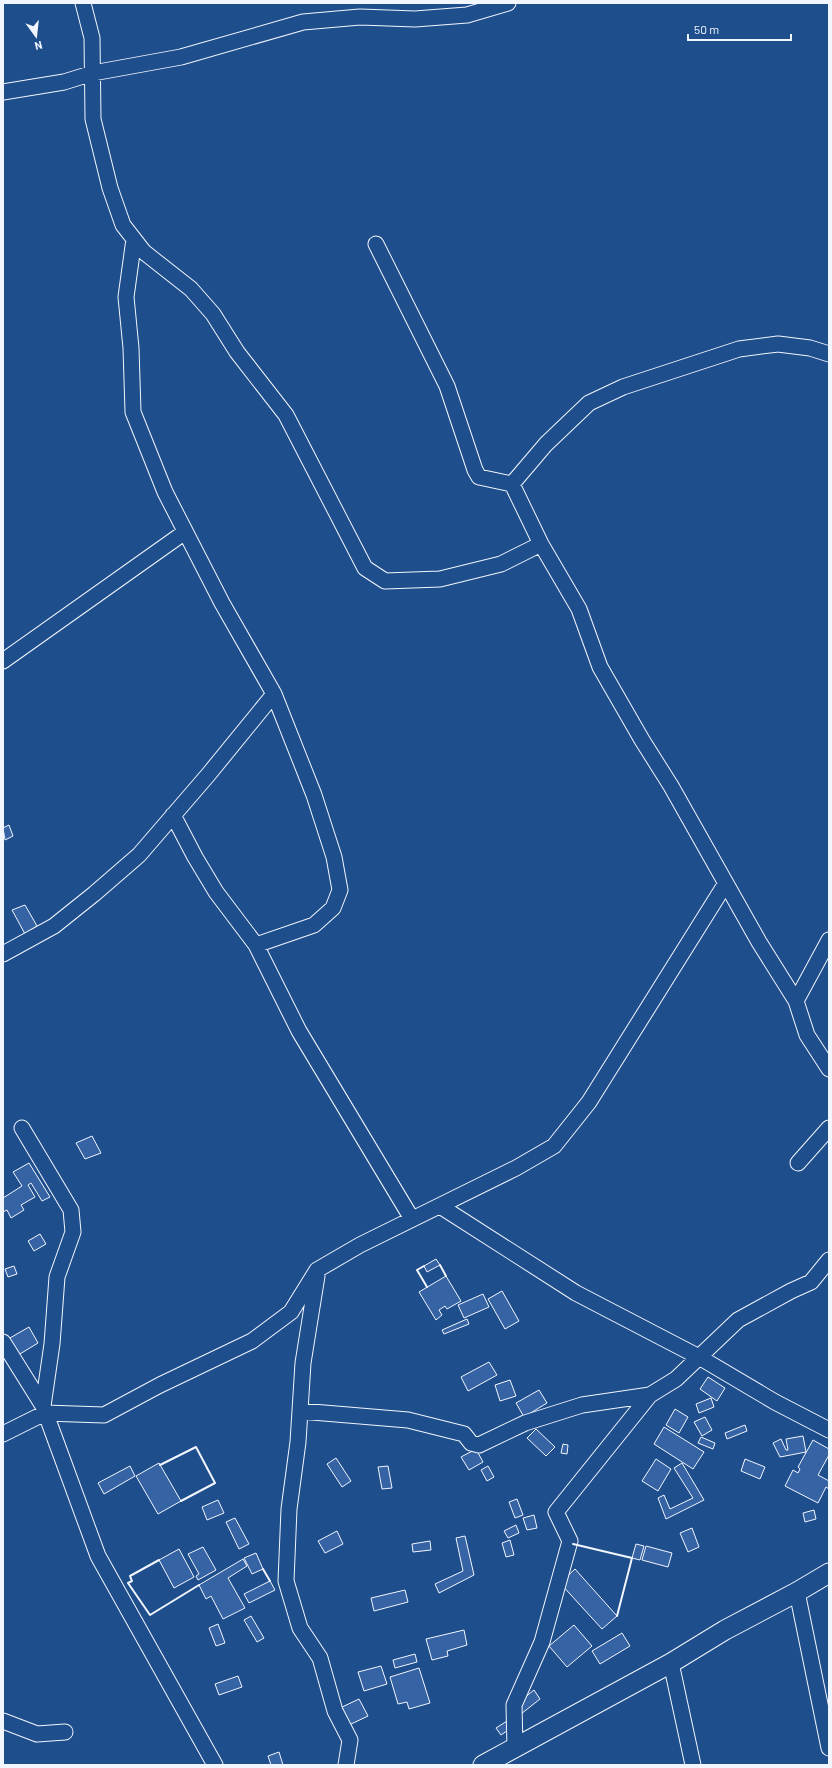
<svg xmlns="http://www.w3.org/2000/svg" width="832" height="1768" viewBox="0 0 832 1768" font-family="Barlow,sans-serif">
<style>
.building{fill:#3563a3;stroke:#f2f6ff}
.lines{fill:none;stroke-linecap:round;stroke-linejoin:round}
.minor-casing{stroke:#f2f6ff;stroke-width:17}
.major-casing{stroke:#f2f6ff;stroke-width:21}
.minor{stroke:#1f4e8c;stroke-width:15}
.major{stroke:#1f4e8c;stroke-width:19}
.wall{stroke:#f2f6ff;stroke-width:2}
</style>
<rect width="100%" height="100%" fill="#1f4e8c"/>
<path class="building" d="M9,825l4,11 -8,4 -2,-12z
M25,905l12,21 -12,8 -13,-24z
M92,1136l9,17 -16,6 -9,-16z
M29,1163l21,34 -8,4 -11,-18 -3,2 7,12 -14,8 3,5 -13,8 -4,-8 -4,2v-14l19,-12 -9,-14z
M40,1234l6,10 -12,7 -6,-10z
M436,1259l4,6 -13,7 -3,-6z
M14,1266l3,8 -9,3 -3,-8z
M446,1276l15,25 -14,8 -2,-3 -6,4 3,5 -6,5 -17,-28z
M502,1291l17,30 -14,8 -17,-30z
M483,1294l6,13 -25,11 -6,-13z
M467,1319l2,5 -25,10 -2,-4z
M29,1327l9,16 -28,17 -7,-18z
M489,1362l8,13 -29,16 -7,-14z
M708,1377l17,11 -8,13 -17,-12z
M510,1380l6,16 -16,5 -5,-16z
M539,1390l8,13 -23,14 -8,-14z
M711,1398l3,9 -15,6 -3,-9z
M675,1409l13,8 -9,16 -13,-8z
M705,1417l7,13 -10,6 -8,-14z
M745,1425l2,6 -20,8 -2,-6z
M664,1427l40,25 -11,17 -39,-25z
M536,1429l19,18 -9,9 -19,-18z
M803,1436l3,16 -26,5 -7,-14 8,-4 5,11h2l-2,-11z
M701,1437l14,6 -2,6 -15,-6z
M813,1440l16,9v6l-11,20 11,6v8l-3,-2 -8,16 -33,-17 8,-16 5,3 2,-4 -2,-2z
M563,1444l5,1 -1,9 -6,-1z
M476,1449l7,13 -14,8 -8,-13z
M336,1458l15,23 -9,6 -15,-23z
M656,1459l15,10 -13,22 -16,-10z
M745,1459l20,8 -5,12 -19,-8z
M159,1463l22,38 -23,13 -22,-38z
M682,1463l22,37 -38,19 -8,-21 6,-3 6,14 23,-11 -19,-30z
M130,1466l5,10 -31,18 -6,-11z
M388,1466l4,22 -10,1 -4,-22z
M488,1466l6,11 -7,4 -6,-11z
M517,1499l6,16 -8,3 -6,-16z
M218,1500l6,13 -17,7 -5,-13z
M814,1510l2,9 -11,3 -2,-9z
M534,1515l3,13 -10,2 -4,-12z
M235,1518l14,26 -10,5 -13,-27z
M516,1525l3,8 -11,5 -4,-7z
M692,1528l7,19 -11,5 -8,-19z
M337,1531l6,13 -18,9 -7,-12z
M465,1536l9,39 -35,18 -4,-9 28,-13 -7,-33z
M510,1540l4,15 -8,2 -4,-14z
M430,1541l1,9 -18,2 -1,-8z
M636,1544l8,2 -4,14 -8,-2z
M646,1546l26,7 -4,14 -26,-7z
M203,1547l13,23 -18,10 -2,-4 3,-2 -11,-20z
M179,1549l15,28 -20,11 -15,-28z
M256,1553l7,16 -11,5 -8,-16z
M243,1559l4,7 -19,12 17,30 -22,11 -12,-23 -5,3 -7,-14z
M575,1569l42,47 -15,13 -42,-46z
M270,1581l5,9 -26,13 -5,-9z
M405,1590l3,12 -34,9 -3,-13z
M251,1616l13,22 -7,4 -13,-22z
M218,1624l7,19 -9,3 -7,-18z
M574,1625l18,21 -25,21 -18,-21z
M464,1630l3,15 -20,6 1,5 -16,4 -6,-21z
M622,1633l8,13 -30,18 -8,-13z
M415,1654l2,8 -22,6 -2,-8z
M381,1666l6,18 -23,7 -6,-19z
M419,1668l11,35 -21,6 -2,-7 -9,2 -8,-27z
M238,1676l4,11 -23,8 -4,-11z
M534,1690l6,9 -19,15 -7,-8z
M359,1699l9,17 -19,9 -9,-17z
M507,1721l4,7 -10,7 -5,-7z
M279,1752l4,13h-12l-3,-9z"/>
<g class="lines">
<defs>
<path id="minor" d="M83,3l9,35 1,81 17,69 13,37 21,27 47,37 22,25 24,38 49,63 79,153 20,13 55,-2 61,-15 40,-20
M3,92l61,-10 29,-9 88,-16 122,-35 57,-5 55,2 52,-4 41,-12
M134,239l-8,58 5,51 2,64 32,80 57,111 52,91 40,101 20,62 6,33 -7,18 -19,17 -58,20
M376,244l71,142 28,84 4,7 33,7 29,60 38,65 21,58 42,73 29,46 88,156 37,59 11,34 22,34
M512,484l34,-40 43,-41 34,-16 116,-38 39,-5 32,4 19,6
M3,661l182,-129
M173,815l22,42 21,35 40,53 43,86 113,188
M3,954l51,-28 40,-32 45,-39 69,-80 66,-81
M796,1001l33,-61
M22,1128l49,82 2,22 -16,45 -5,67 -9,62
M798,1163l31,-35
M440,1206l136,87 123,64 76,45 54,28
M317,1276l-14,87 -5,79 -9,67 -3,72 14,47 20,30 15,53 15,29 -4,25
M3,1342l40,64 55,150 117,209
M300,1411l108,9 56,14 7,9 8,2 46,-22 57,-18 68,-10
M3,1434l42,-21 59,2 56,-30 92,-44 39,-29 26,-42 43,-25 156,-77 38,-22 35,-44 137,-219
M797,1592l32,156
M671,1663l22,102
M3,1721l34,13 28,-2
M515,1749l-1,-44 28,-63 28,-101 -14,-29 94,-117 26,-16 62,-59 53,-29 20,-9 18,-22"/>
<path id="major" d="M483,1765l188,-102 54,-33 72,-38 32,-19"/>
</defs>
<use href="#minor" class="minor-casing"/>
<use href="#major" class="major-casing"/>
<use href="#minor" class="minor"/>
<use href="#major" class="major"/>
<path class="wall" d="M440,1265l6,11
M424,1266l-7,4 10,17
M160,1465l36,-18 19,36 -34,18
M573,1544l59,14 -15,58
M159,1560l-29,16 2,5 -4,2 22,32 49,-30
M263,1569l7,12"/>
</g>
<rect width="832" height="1768" fill="none" stroke="#f2f6ff" stroke-width="8"/>
<g transform="translate(36 36) rotate(165)" stroke="#1f4e8c" stroke-width="3" paint-order="stroke">
<path d="M0-3L7 15L0 10L-7 15Z" fill="#f2f6ff"/>
<text y="-6" font-size="11" font-weight="bold" text-anchor="middle" fill="#f2f6ff">N</text>
</g>
<path d="M688 34v6h103v-6" fill="none" stroke="#f2f6ff" stroke-width="2"/>
<text x="694" y="34" font-size="12" fill="#f2f6ff" stroke="#1f4e8c" stroke-width="3" paint-order="stroke">50 m</text>
</svg>
